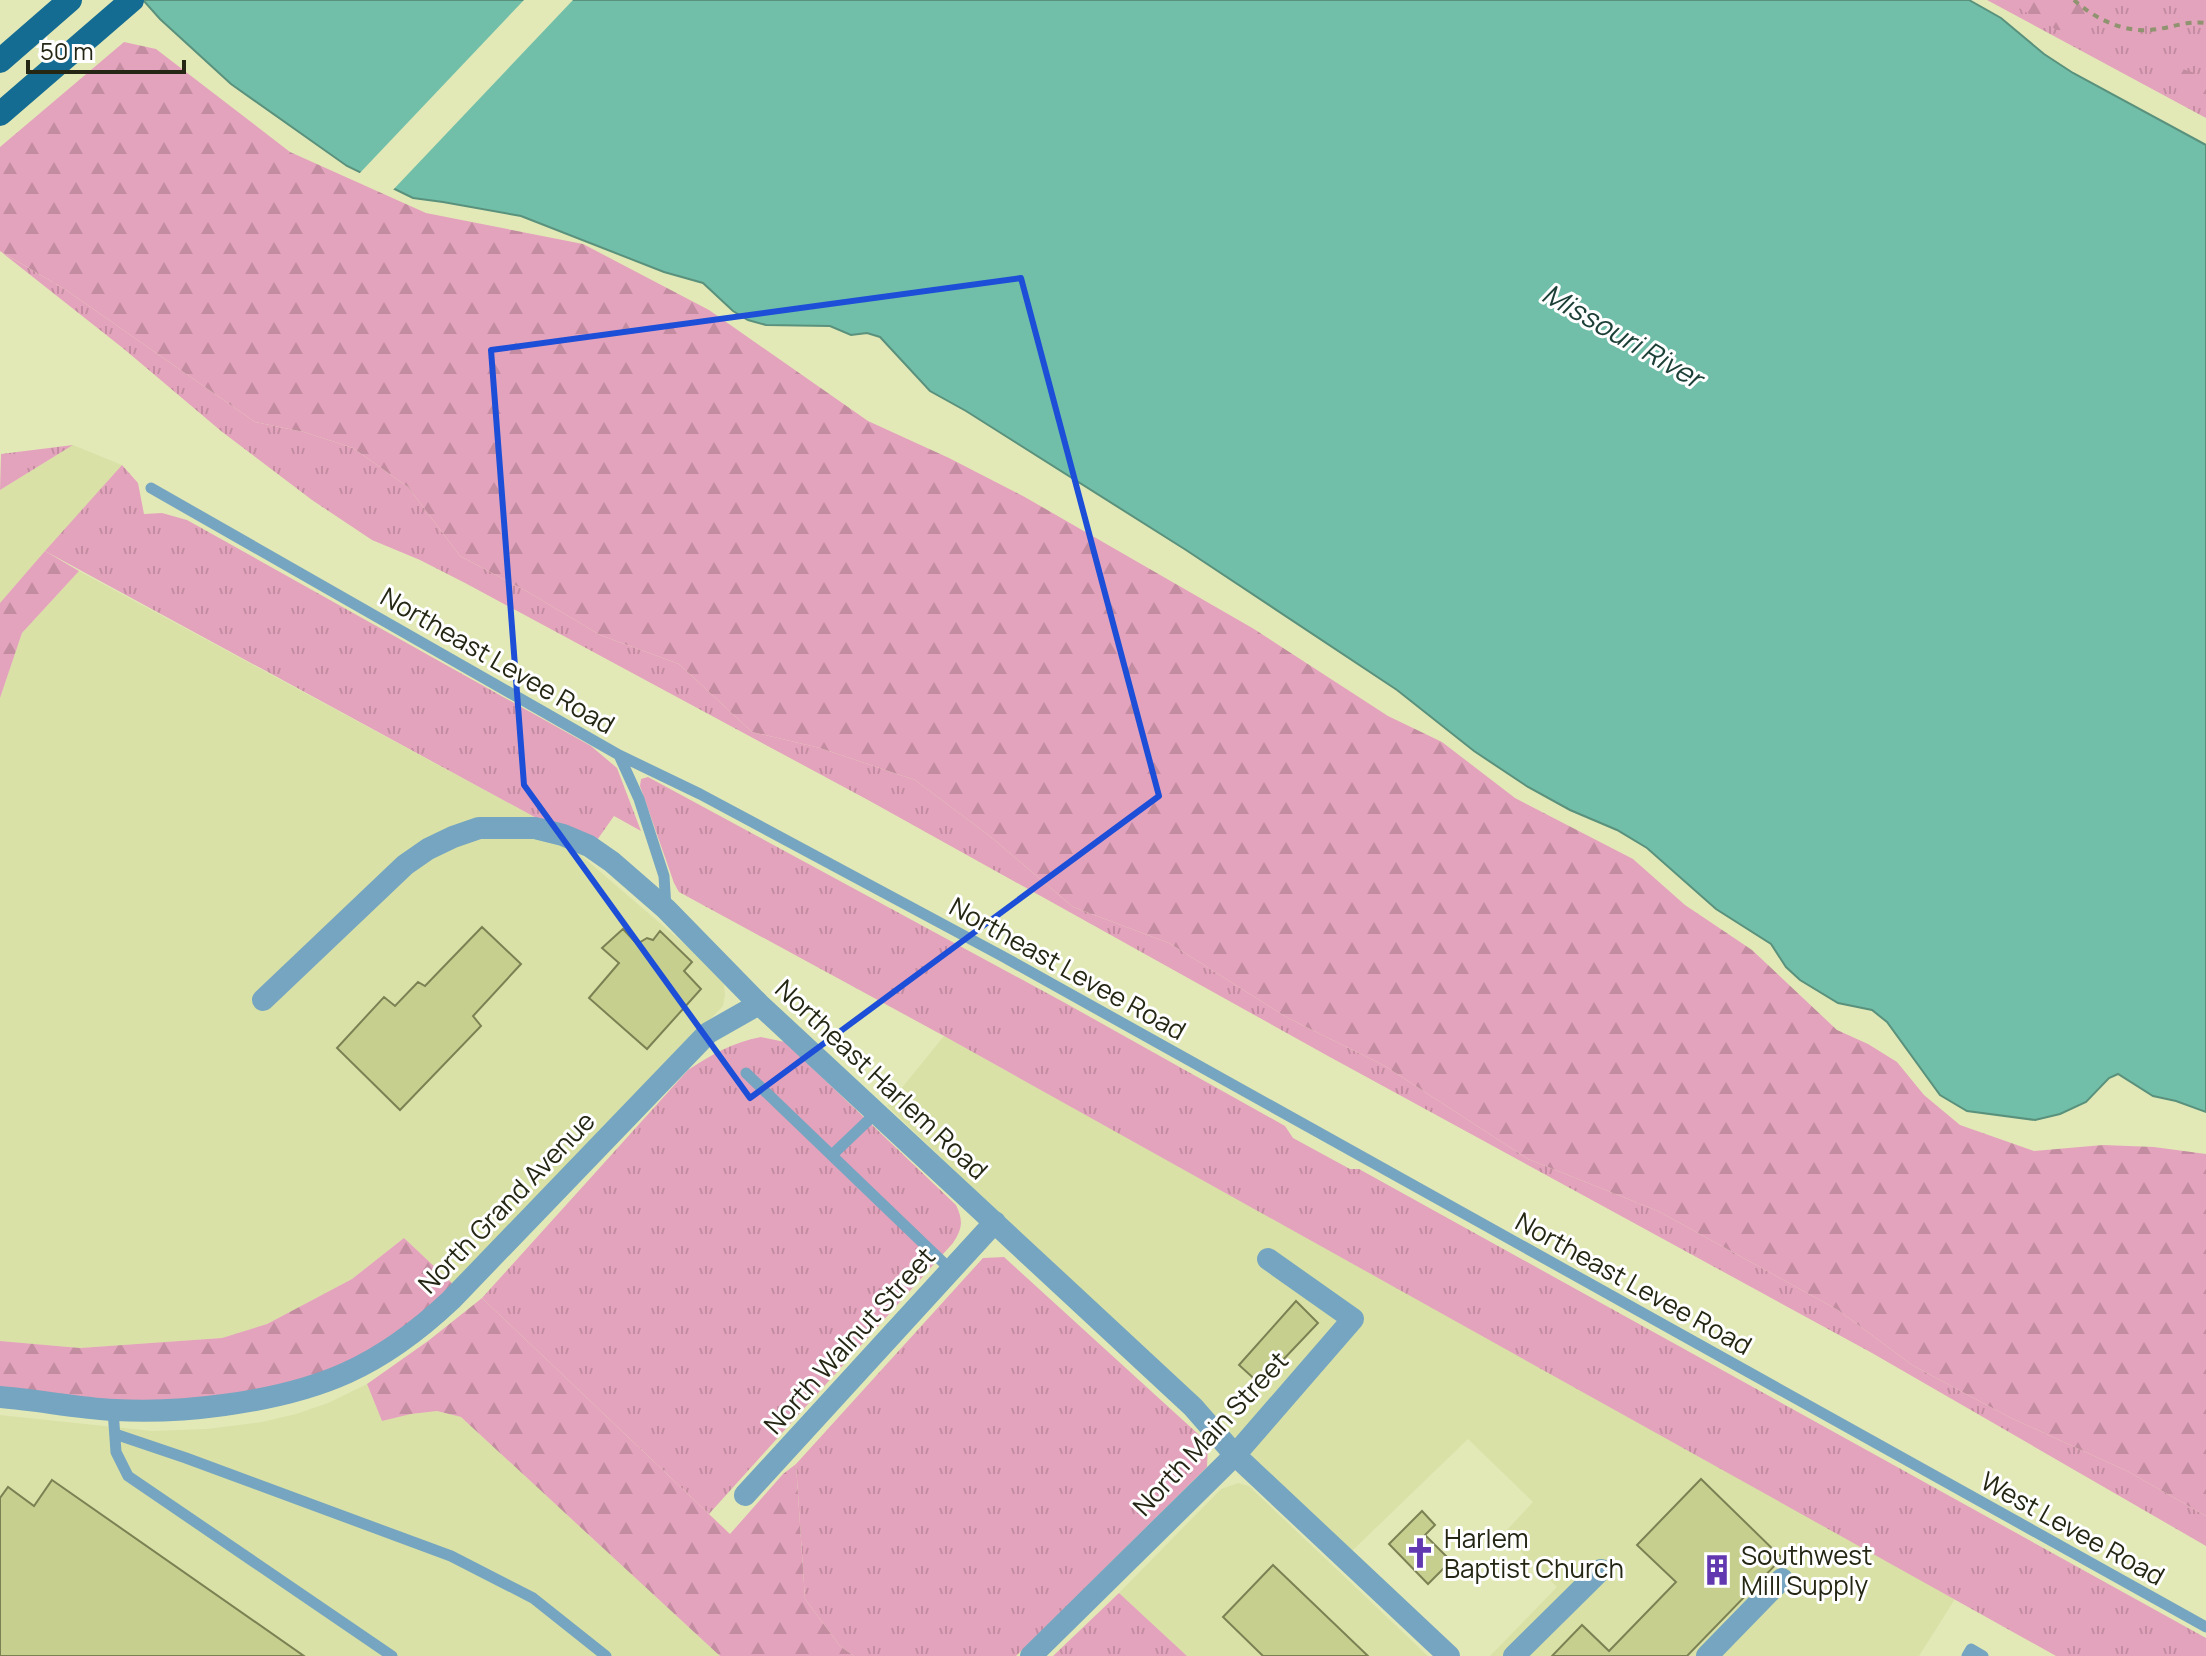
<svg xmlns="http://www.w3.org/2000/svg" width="2206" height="1656" viewBox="0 0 2206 1656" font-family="Manrope,sans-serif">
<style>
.built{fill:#d9e1a7}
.grass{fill:url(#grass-tufts)}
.forest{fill:url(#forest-firs)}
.water{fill:#71bfa9;stroke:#5a917c;stroke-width:2}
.pier{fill:#e2e9b7}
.building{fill:#c7cf8f;stroke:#7c8153;stroke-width:2}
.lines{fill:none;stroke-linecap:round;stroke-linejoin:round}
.path{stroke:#8f936f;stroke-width:4;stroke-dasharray:6 6;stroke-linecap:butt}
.lane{stroke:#75a5c0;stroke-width:11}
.street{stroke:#75a5c0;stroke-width:22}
.primary{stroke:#156c93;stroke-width:24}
.marked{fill:none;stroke:#1d4ed8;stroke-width:6;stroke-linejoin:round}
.labels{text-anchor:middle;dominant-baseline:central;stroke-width:6;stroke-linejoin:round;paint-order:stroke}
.street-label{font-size:26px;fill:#252714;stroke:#fff}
.poi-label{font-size:26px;fill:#252714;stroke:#fff;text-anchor:start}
.water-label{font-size:28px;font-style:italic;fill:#1b3f36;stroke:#fff}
</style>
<defs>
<pattern id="grass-tufts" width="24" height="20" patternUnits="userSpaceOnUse" patternTransform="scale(2)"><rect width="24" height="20" fill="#e4a3bc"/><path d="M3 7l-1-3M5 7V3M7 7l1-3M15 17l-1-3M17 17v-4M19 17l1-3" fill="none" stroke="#c38ca1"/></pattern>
<pattern id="forest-firs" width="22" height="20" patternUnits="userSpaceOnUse" patternTransform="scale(2)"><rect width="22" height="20" fill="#e4a3bc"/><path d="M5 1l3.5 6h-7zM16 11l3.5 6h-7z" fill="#c38ca1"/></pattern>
</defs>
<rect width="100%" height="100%" fill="#e2e9b7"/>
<path class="built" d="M73,445l49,20 -122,138v-113z
M79,571l461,249 177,152 7,13 1,10 -2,11 -270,278 -49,-46 -52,41 -85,45 -45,14 -142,10 -80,-7v-643l22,-65z
M944,1036l1011,563 -36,57h-429l67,-69 -54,-53 30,-32 -65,-63 -116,112 -82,-75 -59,-62 -324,-308z
M367,1384l15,37 29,-7 26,-3 24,6 259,239h-720v-241l152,16 54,-2 56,-7 34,-8 32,-11z
M1238,1483l11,3 179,170h-241l-68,-63 102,-104z"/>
<path class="grass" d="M1987,0h219v118z
M0,251l66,39 189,132 49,10 49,16 55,39 52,69 68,36 72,43 79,29 73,68 68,16 95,32 76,57 82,70 96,36 119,75 97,48 143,93 130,52 180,99 74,55 99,53 118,54 77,44v30l-334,-193 -544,-297 -460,-256 -401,-216 -47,-24 -48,-20 -60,-40 -91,-69 -97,-82z
M73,445l-73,45 1,-36z
M122,465l16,18 6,31 18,-1 25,7 404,226 26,22 24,63 -27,-15 -19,27 -55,-23 -495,-269z
M648,777l419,227 218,122 8,12 57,31h9l847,469v18h-150l-1112,-620 -265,-144 -5,-9 -34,-97 1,-7z
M761,1037l24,5 171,163c7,15 7,23 -3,38l-244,271 -227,-216 206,-228c23,-15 45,-28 73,-33z
M1004,1257l204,186 -1,24 -191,189h-162l-14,-10 -35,-47 -9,-135 187,-206z
M1119,1593l68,63h-134z"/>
<path class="forest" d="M2005,0h88l-9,19 -16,11h-11z
M124,42l32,7 134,103 136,61 157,31 126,66 159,111 81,37 74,38 231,133 134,87 54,26 73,56 118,61 52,46 67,45 85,80 31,14 29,18 27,33 36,30 74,26 69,-6 51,2 52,7v362l-77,-44 -118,-54 -99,-53 -74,-55 -180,-99 -130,-52 -143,-93 -97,-48 -119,-75 -96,-36 -82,-70 -76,-57 -95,-32 -68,-16 -73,-68 -79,-29 -72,-43 -68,-36 -52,-69 -55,-39 -49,-16 -49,-10 -189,-132 -66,-39v-104z
M2180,68l26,9v34l-27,-15 -6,-17z
M45,551l34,20 -57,62 -22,65v-95z
M404,1238l49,46 -46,44 -44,29 -97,36 -117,11 -149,-15v-48l80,7 142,-10 45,-14 85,-45z
M482,1298l248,236 53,-60 13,-10 9,135 35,47 14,10h-134l-259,-239 -24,-6 -26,3 -29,7 -15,-37 61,-43z"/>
<path class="water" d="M143,0h1826l32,18 43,36 29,19 133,72v967l-30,-11 -23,-5 -35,-22 -9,4 -23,24 -26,12 -25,6 -68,-9 -27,-16 -53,-73 -15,-12 -34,-7 -38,-23 -14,-13 -15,-23 -55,-35 -69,-61 -30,-18 -47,-20 -42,-23 -54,-36 -77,-61 -211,-140 -220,-139 -36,-20 -50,-54 -13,-4 -16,2 -21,-9 -64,-1 -18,-5 -15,-9 -30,-28 -39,-11 -143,-56 -78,-14 -30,-4 -66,-32 -116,-82 -71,-65z"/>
<path class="pier" d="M524,0h49l-182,192 -34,-16z"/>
<path class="building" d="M482,927l39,37 -48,52 8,10 -81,84 -63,-62 47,-51 11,9 23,-24 7,4z
M623,929l14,15 10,-6 6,2 7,-9 32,31 -8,9 17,18 -54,60 -58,-51 30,-35 -17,-15z
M1296,1301l22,22 -58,61 -21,-19z
M1701,1479l81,79 -95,98h-135l30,-31 27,26 67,-69 -39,-37z
M52,1480l252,176h-304v-158l8,-11 26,19z
M1422,1511l13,14 -10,10 26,26 -23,23 -39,-40z
M1273,1565l95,91h-105l-40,-39z"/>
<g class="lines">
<path class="path" d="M2074,0c20,18 48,32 75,30 20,-1 38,-10 57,-7"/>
<path class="lane" d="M151,488l468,267 81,39 302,162 1204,671
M619,755l20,44 25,77 2,32
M746,1073l205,197
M832,1155l44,-42
M113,1410l3,42 12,24 264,180
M115,1434l71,24 265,98 82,42 73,58
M1967,1656l4,-7 12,7"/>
<path class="street" d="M263,1000l142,-135 23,-16 25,-12 26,-9h56l28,7 26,11 23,16 54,47 93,95 434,403 42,48 214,201
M0,1397c38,3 76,11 115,13 36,2 73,0 109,-5 96,-13 156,-38 227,-105l257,-267 51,-29
M745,1495l250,-273
M1031,1656l204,-201 118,-136 -85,-60
M1514,1656l87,-86
M1707,1656l75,-77"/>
<path class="primary" d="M0,61l70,-61
M0,114l132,-114"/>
</g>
<path class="marked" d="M1021,278l138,518 -409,302 -226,-313 -33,-435z"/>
<defs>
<symbol id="church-bare" viewBox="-9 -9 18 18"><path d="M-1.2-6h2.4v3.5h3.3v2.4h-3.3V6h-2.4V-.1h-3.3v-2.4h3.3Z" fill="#6238b0" stroke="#fff" stroke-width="2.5" paint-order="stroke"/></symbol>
<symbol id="building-bare" viewBox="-9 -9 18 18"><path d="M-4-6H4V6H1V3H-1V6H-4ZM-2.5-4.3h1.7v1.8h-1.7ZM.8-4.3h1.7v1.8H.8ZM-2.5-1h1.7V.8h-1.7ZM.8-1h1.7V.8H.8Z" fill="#6238b0" stroke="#fff" stroke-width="2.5" paint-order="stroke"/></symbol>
</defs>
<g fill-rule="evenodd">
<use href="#church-bare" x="1398" y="1531" width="44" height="44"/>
<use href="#building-bare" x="1695" y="1548" width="44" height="44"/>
</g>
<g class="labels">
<g class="street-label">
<text transform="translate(498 660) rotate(30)">Northeast Levee Road</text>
<text transform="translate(1068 968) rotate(29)">Northeast Levee Road</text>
<text transform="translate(882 1079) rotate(43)">Northeast Harlem Road</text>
<text transform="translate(506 1202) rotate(-46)">North Grand Avenue</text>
<text transform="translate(1634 1283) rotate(29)">Northeast Levee Road</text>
<text transform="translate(849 1340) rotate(-48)">North Walnut Street</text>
<text transform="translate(1210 1433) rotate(-47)">North Main Street</text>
<text transform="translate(2073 1528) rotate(29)">West Levee Road</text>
</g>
<g class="poi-label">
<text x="1444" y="1538">Harlem<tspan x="1444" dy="30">Baptist Church</tspan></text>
<text x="1741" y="1555">Southwest<tspan x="1741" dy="30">Mill Supply</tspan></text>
</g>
<g class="water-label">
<text transform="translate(1623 335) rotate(30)">Missouri River</text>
</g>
</g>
<path d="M28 60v12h156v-12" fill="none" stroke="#252714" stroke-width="4"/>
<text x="40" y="60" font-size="24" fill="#252714" stroke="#ffffff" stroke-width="6" paint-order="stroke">50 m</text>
</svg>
